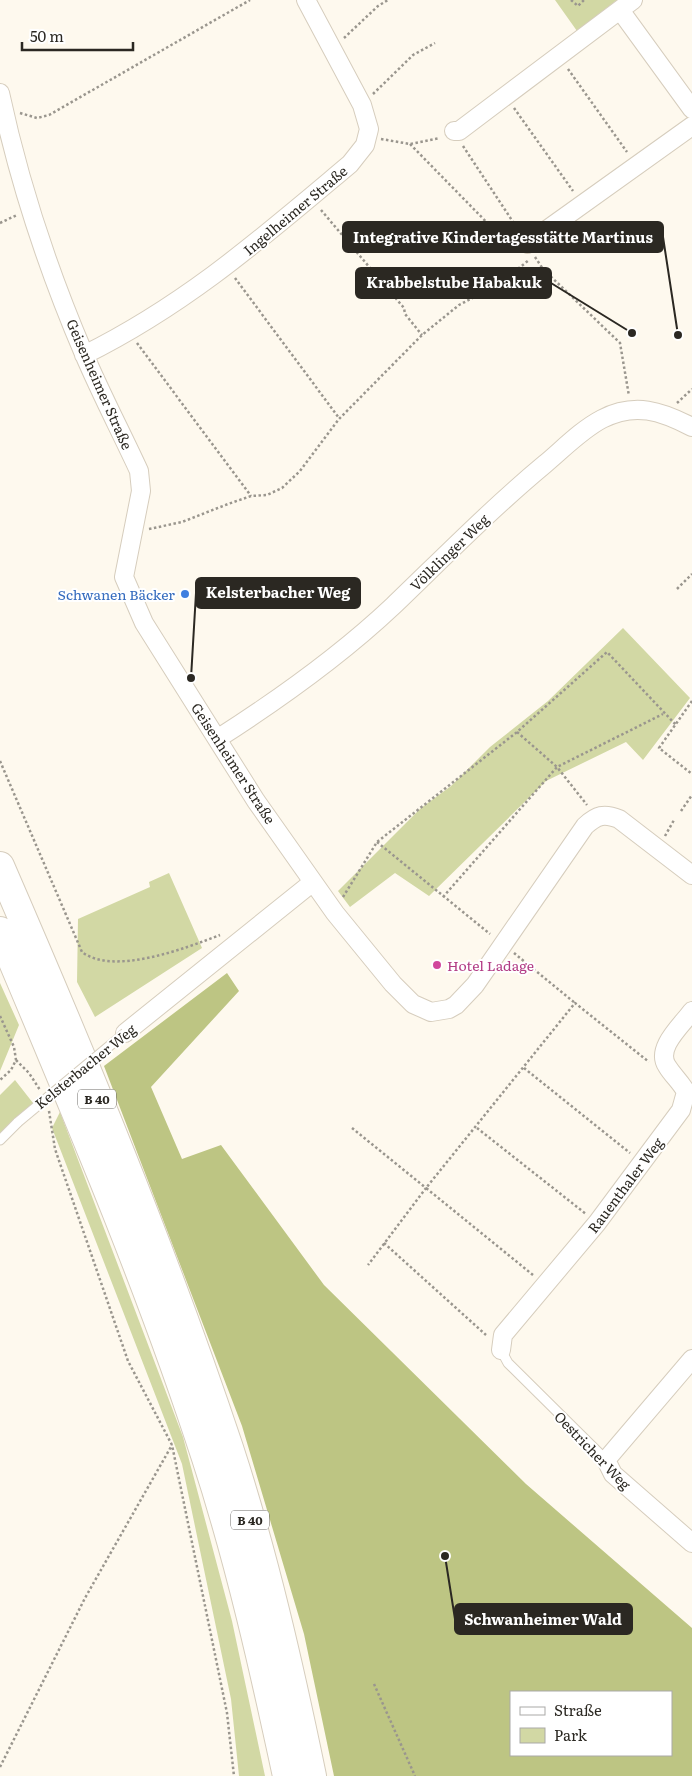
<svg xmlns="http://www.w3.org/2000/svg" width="692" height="1776" viewBox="0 0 692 1776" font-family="Literata,serif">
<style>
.green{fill:#d2d8a4}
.forest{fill:#bdc583;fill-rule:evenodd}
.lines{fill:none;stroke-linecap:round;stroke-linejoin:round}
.lane-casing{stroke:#d6cdbd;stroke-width:11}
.street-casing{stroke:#d6cdbd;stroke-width:20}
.highway-casing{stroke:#d6cdbd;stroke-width:30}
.path{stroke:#9a968e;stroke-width:2.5;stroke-dasharray:2.5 2.5;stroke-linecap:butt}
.lane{stroke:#fff;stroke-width:9}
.street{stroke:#fff;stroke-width:18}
.highway{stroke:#fff;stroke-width:28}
.lane-bridge-casing{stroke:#d6cdbd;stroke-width:11;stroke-linecap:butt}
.lane-bridge{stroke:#fff;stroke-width:9}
.shop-dot{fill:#3f7fe0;stroke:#fff;stroke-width:2}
.hotel-dot{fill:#d1479c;stroke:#fff;stroke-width:2}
.labels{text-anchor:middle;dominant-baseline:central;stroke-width:4;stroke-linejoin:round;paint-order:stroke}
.shield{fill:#fff;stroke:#6b6864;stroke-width:1}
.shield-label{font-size:12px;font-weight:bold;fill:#2b2822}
.street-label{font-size:14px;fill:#2b2822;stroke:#fff}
.shop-label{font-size:14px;fill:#366cbe;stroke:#fff;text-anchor:end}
.hotel-label{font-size:14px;fill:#b23c85;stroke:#fff;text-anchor:start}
.leader{fill:none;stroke:#2b2822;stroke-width:2}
.callout-dot{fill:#2b2822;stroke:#fff;stroke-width:2}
.callout{fill:#2b2822;stroke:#2b2822;stroke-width:2}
.callout-label{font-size:15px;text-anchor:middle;font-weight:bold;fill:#fff}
</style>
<rect width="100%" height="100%" fill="#fef9ee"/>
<path class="green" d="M555,0h62l-40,31z
M623,628l67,70 -47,62 -17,-18 -80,39 -117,115 -34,-23 -45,34 -12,-16 83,-83 30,-22 39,-39 58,-46z
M169,873l33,75 -107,69 -18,-35 1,-63 72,-32 -1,-5z
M0,983l19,42 -19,46z
M15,1080l18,23 -33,31v-39z
M60,1112l123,325 49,184 33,155h-26l-8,-77 -49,-235 -130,-336z"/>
<path class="forest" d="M227,973l12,18 -88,96 31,72 39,-14 103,140 202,199 166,144v148h-358l-30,-142 -62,-208 -138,-360zM671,1692v63h-160v-63z"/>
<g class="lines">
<defs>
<path id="lane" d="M0,1140l18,-18
M501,1350l7,13 98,97"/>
<path id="street" d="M620,10l72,99
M0,93c19,89 48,177 84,261 17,40 37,78 55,117l2,20 -17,86 20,46 112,178 79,112 58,71 20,20 18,8 18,-3 7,-4 19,-20 110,-159c12,-11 19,-13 34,-7l73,56
M454,131h5l174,-131
M527,244l165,-118
M84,355c103,-51 179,-118 266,-191l15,-19 4,-16 -7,-24 -56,-105
M217,739c61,-39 123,-83 176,-133 50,-48 99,-98 152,-142 18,-15 36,-34 57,-45 33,-17 59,-8 90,8
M125,1033l188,-151
M501,1350l2,-15 94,-112 84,-113 5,-18c-5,-10 -13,-16 -19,-26 -12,-18 15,-41 25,-55
M692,1359l-86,101 7,14 79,69"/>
<path id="highway" d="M0,866c83,191 163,384 229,582 35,107 60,217 83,328
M0,931c73,174 148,348 206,527 34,104 58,211 81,318"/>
</defs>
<use href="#lane" class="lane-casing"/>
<use href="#street" class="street-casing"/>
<use href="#highway" class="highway-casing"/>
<path class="path" d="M571,0l7,6 6,-6
M344,38l34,-32 10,-6
M568,69l59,83
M373,94l40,-39 22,-12
M514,108l59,83
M20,113l17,5 12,-3 201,-115
M381,139l29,5 30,-6
M410,144l94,96 9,2
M463,146l56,85
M321,210l83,98 1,6 17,21
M0,223l17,-8
M535,257l8,12 77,74 9,53
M235,278l104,140
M137,343l114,153
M677,403l15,-14
M149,529l33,-7 46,-18 23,-8 16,-1 15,-7 18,-17 39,-52 83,-84 37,-30 40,-21 30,-24
M677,589l15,-15
M692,701l-33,47 33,26
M517,732l40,35 106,-53
M0,761l82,191c32,24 104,-4 138,-17
M681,811l11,-16
M665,836l9,-16
M377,842l113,92
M343,897l34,-55 140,-110 90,-80 69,73
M443,897l114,-130 30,38
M514,953l61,50
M0,1016l14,31 2,13 -5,10 -11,10
M16,1060l13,13 11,17
M524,1068l106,85
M49,1111l6,38 73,212 44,84 55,268 7,63
M352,1128l74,60 -58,77
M477,1128l109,86
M384,1243l102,92
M533,1275l-107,-87 149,-185 74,59
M374,1684l41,92
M0,1767l85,-169 87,-153"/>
<use href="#lane" class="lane"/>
<use href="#street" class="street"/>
<use href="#highway" class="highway"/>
<defs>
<path id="lane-bridge" d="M18,1122l107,-89"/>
</defs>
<use href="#lane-bridge" class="lane-bridge-casing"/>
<use href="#lane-bridge" class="lane-bridge"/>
</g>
<circle class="shop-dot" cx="185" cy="594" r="5"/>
<circle class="hotel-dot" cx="437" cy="965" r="5"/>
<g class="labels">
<g class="shield">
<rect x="78" y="1089.5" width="38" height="19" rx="4"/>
<rect x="231" y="1510.5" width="38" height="19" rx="4"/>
</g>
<g class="shield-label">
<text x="97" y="1099">B 40</text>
<text x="250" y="1520">B 40</text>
</g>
<g class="street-label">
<text transform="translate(295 210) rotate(-40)">Ingelheimer Straße</text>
<text transform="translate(100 384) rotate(66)">Geisenheimer Straße</text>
<text transform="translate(449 552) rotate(-44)">Völklinger Weg</text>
<text transform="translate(234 763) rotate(57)">Geisenheimer Straße</text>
<text transform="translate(85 1066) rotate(-39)">Kelsterbacher Weg</text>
<text transform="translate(625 1185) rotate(-53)">Rauenthaler Weg</text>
<text transform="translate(593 1450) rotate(46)">Oestricher Weg</text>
</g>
<g class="shop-label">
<text x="175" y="594">Schwanen Bäcker</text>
</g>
<g class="hotel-label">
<text x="447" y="965">Hotel Ladage</text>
</g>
</g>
<path class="leader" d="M678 335L663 237M632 333L551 283M191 678L196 593M445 1556L455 1619"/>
<g class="callout-dot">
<circle cx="678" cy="335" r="5"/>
<circle cx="632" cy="333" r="5"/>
<circle cx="191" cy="678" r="5"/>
<circle cx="445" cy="1556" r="5"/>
</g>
<g class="callout">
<rect x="343" y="222" width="320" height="30" rx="5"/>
<rect x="356" y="268" width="195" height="30" rx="5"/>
<rect x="196" y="578" width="164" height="30" rx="5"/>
<rect x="455" y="1604" width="177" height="30" rx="5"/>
</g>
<g class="callout-label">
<text x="503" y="243">Integrative Kindertagesstätte Martinus</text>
<text x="454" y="288">Krabbelstube Habakuk</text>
<text x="278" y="598">Kelsterbacher Weg</text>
<text x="543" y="1625">Schwanheimer Wald</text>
</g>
<rect x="510" y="1691" width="162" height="65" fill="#ffffff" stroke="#aaa9a7"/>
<rect x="520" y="1707" width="25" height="8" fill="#ffffff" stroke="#aaa9a7"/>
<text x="554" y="1716" font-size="15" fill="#2b2822">Straße</text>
<rect x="520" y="1728" width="25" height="15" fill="#d2d8a4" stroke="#aaa9a7"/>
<text x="554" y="1741" font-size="15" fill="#2b2822">Park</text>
<path d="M22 42v8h111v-8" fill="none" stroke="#2b2822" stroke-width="2.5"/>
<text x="30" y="42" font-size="15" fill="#2b2822" stroke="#ffffff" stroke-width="4" paint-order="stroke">50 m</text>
</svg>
